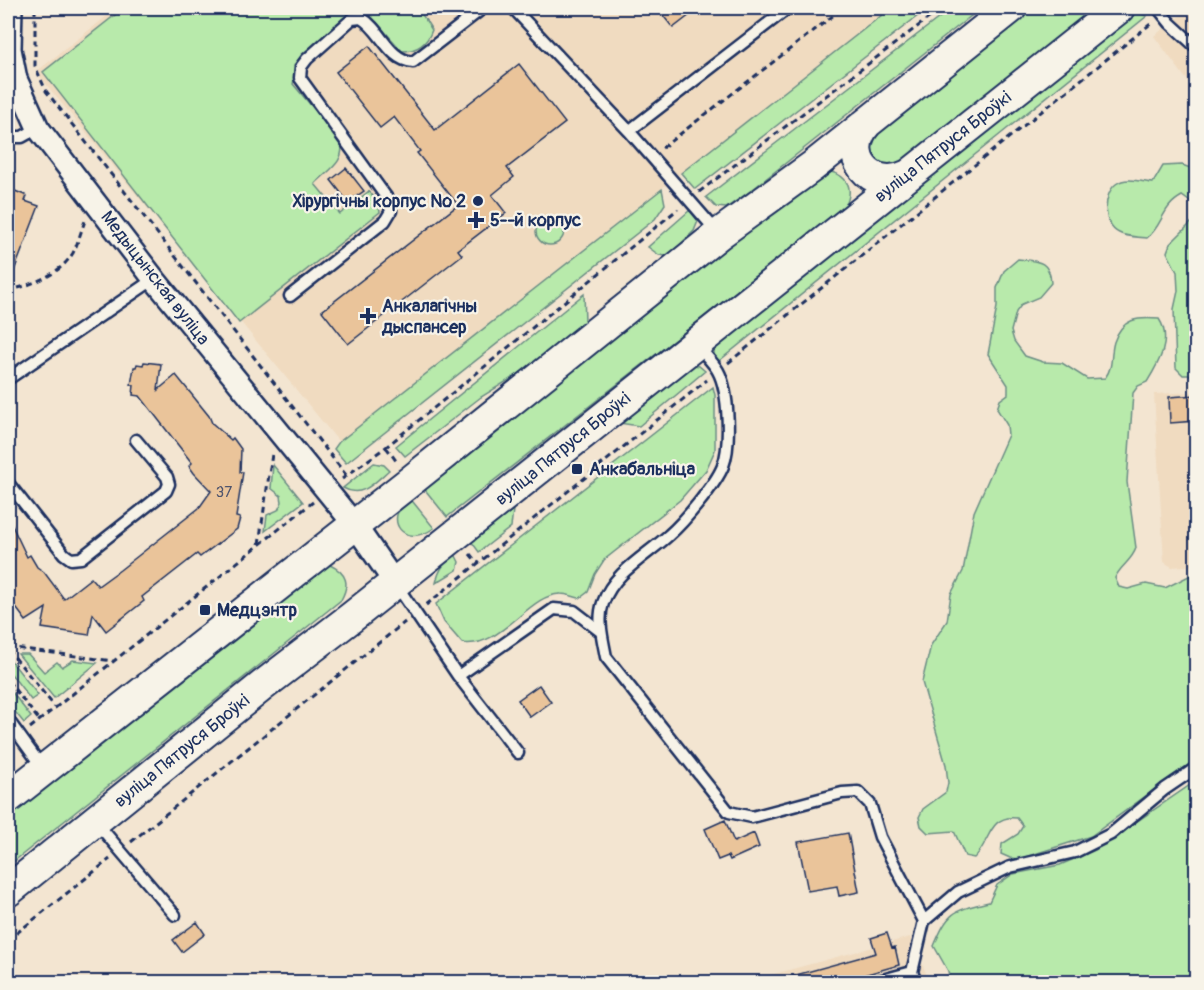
<svg xmlns="http://www.w3.org/2000/svg" width="1204" height="990" viewBox="0 0 1204 990" font-family="Pangolin,sans-serif">
<style>
.built{fill:#f0dbc0}
.green{fill:#b8eaab;stroke:#6a8c84;stroke-width:1.5}
.building{fill:#eac49a;stroke:#1b2f5e;stroke-width:1.5}
.lines{fill:none;stroke-linecap:round;stroke-linejoin:round}
.lane-casing{stroke:#1b2f5e;stroke-width:15}
.street-casing{stroke:#1b2f5e;stroke-width:26}
.secondary-casing{stroke:#1b2f5e;stroke-width:34}
.path{stroke:#1b2f5e;stroke-width:3;stroke-dasharray:6 4.5;stroke-linecap:butt}
.lane{stroke:#f7f3e8;stroke-width:10}
.street{stroke:#f7f3e8;stroke-width:21}
.secondary{stroke:#f7f3e8;stroke-width:30}
.poi-dot{fill:#1b2f5e;stroke:#f7f3e8;stroke-width:2}
.labels{text-anchor:middle;dominant-baseline:central;stroke-width:4.5;stroke-linejoin:round;paint-order:stroke}
.number-label{font-size:15px;fill:#4f546d}
.street-label{font-size:18px;fill:#1b2f5e;stroke:#f7f3e8}
.poi-label{font-size:18px;font-weight:bold;fill:#1b2f5e;stroke:#f7f3e8;text-anchor:start}
</style>
<rect width="100%" height="100%" fill="#f3e5d1"/>
<filter id="ink" filterUnits="userSpaceOnUse"><feTurbulence type="fractalNoise" baseFrequency=".0167" numOctaves="2"/><feDisplacementMap in="SourceGraphic" scale="12" xChannelSelector="R" yChannelSelector="G"/><feConvolveMatrix kernelMatrix="1 2 1 2 8 2 1 2 1" color-interpolation-filters="sRGB"/></filter>
<g filter="url(#ink)">
<path class="built" d="M117,8h774l-552,434 -303,-370z
M1190,8h6v84l-42,-56z
M1196,392v173l-24,2 -8,-5 -10,-168z
M910,937l20,45h-185z"/>
<path class="green" d="M124,8h294l14,22c-5,14 -16,21 -30,21l-38,-43 -58,48 -9,10 -4,18 48,57c5,22 -13,29 -26,43l25,30 29,-23 9,11 2,10 -141,111 -196,-251z
M891,8h37l-233,181 -14,-16z
M952,8h29l-228,181 -27,19 -10,-1 -10,-10z
M1028,8h69l-200,160 -23,-3 -6,-27 59,-52z
M1132,11l15,5 -428,345 -5,-6v-9z
M1182,165l14,5v36l-14,-10c-21,11 -19,30 -35,42 -9,-1 -21,-1 -28,-5 -17,-8 -16,-39 -3,-49 10,-8 26,-2 37,-1l10,-17z
M828,171c21,5 26,18 17,36l-398,310 -25,-31 396,-313z
M662,189l3,15 -10,15 -309,244 -12,-14 5,-7z
M690,210l8,11 -4,10 -26,25 -9,-1 -11,-8z
M536 231a14 14 0 1 1 28 0a14 14 0 1 1-28 0Z
M1196,218v153l-3,4h-10l-7,-7 -2,-59 4,-18 -1,-19 -10,-20 3,-8z
M1018,259c19,2 32,1 33,24l-12,14 -17,7 -6,8 -5,19 3,10 11,15 18,6 19,1 25,16 18,-1c9,-12 5,-23 9,-36 8,-24 24,-25 45,-23 14,21 -1,45 -12,63l-9,4 -5,7 -6,89 9,66c-4,13 -16,18 -21,30l4,9 9,2 18,-5 19,4 26,-13h5v30l-3,10 3,6v138l-105,77 -72,23 -9,-1 -9,-4 1,-10 16,-10 5,-8 -6,-8c-29,-4 -27,26 -43,40l-9,-2 -11,-25 -26,2 -7,-7 -2,-9 4,-8 23,-17 2,-9 -2,-18 -24,-83 9,-37 16,-24 4,-27 12,-23 11,-59 34,-77 -1,-10 -10,-16 3,-9 8,-6v-9l-20,-31 9,-47v-19l7,-17z
M584,294l1,27 -47,41 -57,35 -76,59 -9,-10z
M684,363l15,3 6,5 -66,55 -20,-3z
M713,387l2,8v55l-9,20 -26,30 -76,60 -9,14 -7,18 -8,6c-6,-1 -13,-4 -19,-4 -32,-1 -60,56 -99,49l-18,-21 -8,-18z
M374,463l10,2 5,5c-14,12 -27,29 -46,18z
M273,465l30,37 -38,29 2,-16 11,-5 4,-8 -1,-6 -10,-8z
M409,497l25,31c-29,21 -53,-7 -25,-31z
M513,510l-2,17 -32,25 -8,-11z
M455,554l4,8 -2,8 -21,13c3,-14 8,-20 19,-29z
M330,565c17,8 20,19 11,35l-333,266v-53l311,-246z
M18,654h10l16,18 13,-10 5,5 11,-7 24,3 -43,35z
M8,657l30,38 -7,5 -23,-30z
M8,687l23,30 -7,6 -16,-20z
M1196,781v201h-246l-2,-11 -14,-25c15,-35 18,-35 55,-44l8,-17 16,-11 47,-9 35,-15z"/>
<path class="building" d="M657,8h42l-26,20z
M369,46l66,84 84,-66 46,59 -58,45 7,9 -22,18 14,18 -48,37 4,5 -114,89 -26,-33 136,-106 -41,-52 3,-2 -26,-34 -14,11 -44,-56z
M346,168l18,23 -16,11 -17,-22z
M8,188l19,8 -2,5 14,5 -30,78z
M144,362l17,2 -3,26 18,-15 33,41 3,7 19,17 2,-2 8,11 -1,23h3l-7,45 4,1 -3,11 -37,28 -3,-3 -55,43 2,4 -38,30 -13,-17 -4,21 -47,-7 4,-20 -20,13 -18,-24v-80l19,40 3,-2 7,12 7,5 20,27 27,-21 7,8 22,-16 79,-62 12,-17 -17,-18 -5,-7 3,-3 -52,-67 -7,-1 1,-10h-3l3,-18h2l1,-3 6,1z
M1197,395v26l-27,2 -1,-26z
M539,685l12,17 -21,15 -12,-17z
M725,820l9,22 20,-9 5,14 -29,13 -2,-4 -10,4 -13,-31z
M848,833l11,59 -20,4 -2,-10 -29,5 -10,-49z
M197,922l8,12 -23,18 -9,-12z
M887,933l5,15 3,-1 4,18 -60,17h-54v-4l91,-25 -5,-15z"/>
<g class="lines">
<defs>
<path id="lane" d="M513,8l116,123
M1158,8l12,15 24,22 2,-1
M8,137h14l16,-9
M718,233l-89,-102 159,-123
M290,296l95,-75 6,-10 -2,-10 -89,-123 1,-11 6,-8 45,-40 9,-1c20,11 27,42 52,44l70,-54
M698,346c6,8 15,16 20,25 11,20 13,74 5,95 -7,18 -39,56 -54,69 -23,21 -55,37 -66,68 -6,17 0,37 3,54l123,155 23,5 90,-24 16,-1 12,12 10,33 44,84
M8,379l146,-100
M8,483l56,71 7,5 10,-1 85,-67 3,-7 -2,-7 -31,-37
M395,583l63,93 60,77
M458,676l96,-67 20,2 26,20
M8,720l34,47
M96,822l79,93
M912,972l12,-51 34,-29 52,-25 65,-15 36,-18 54,-45 31,-21
M875,982l37,-10 4,10"/>
<path id="street" d="M11,8l-1,41 6,30 22,49 116,151 200,245 41,59"/>
<path id="secondary" d="M867,123c-28,31 4,71 41,52
M8,798l404,-318 307,-246 94,-68 198,-158
M8,891l254,-205 90,-69 767,-609"/>
</defs>
<use href="#lane" class="lane-casing"/>
<use href="#street" class="street-casing"/>
<use href="#secondary" class="secondary-casing"/>
<path class="path" d="M35,8v58l11,25 300,384
M662,148l181,-140
M699,192l243,-184
M8,291c24,-7 51,-15 65,-38 5,-10 8,-22 12,-32
M728,363l425,-341
M386,447l11,15
M342,479l44,-32 292,-238
M259,544l13,-90
M470,554l8,10
M426,605l281,-225
M8,647l105,14
M8,649l47,58
M8,681l31,39
M30,728l283,-226
M131,842l274,-220
M8,940l102,-81"/>
<use href="#lane" class="lane"/>
<use href="#street" class="street"/>
<use href="#secondary" class="secondary"/>
</g>
</g>
<g class="poi-dot">
<circle cx="478" cy="201" r="6"/>
<path d="M473 211h6v6h6v6h-6v6h-6v-6h-6v-6h6z"/>
<path d="M365 307h6v6h6v6h-6v6h-6v-6h-6v-6h6z"/>
<rect x="571" y="463" width="12" height="12" rx="3"/>
<rect x="199" y="604" width="12" height="12" rx="3"/>
</g>
<g class="labels">
<g class="number-label">
<text x="224" y="492">37</text>
</g>
<g class="street-label">
<text transform="translate(943 147) rotate(-38)">вуліца Пятруся Броўкі</text>
<text transform="translate(155 278) rotate(52)">Медыцынская вуліца</text>
<text transform="translate(563 449) rotate(-39)">вуліца Пятруся Броўкі</text>
<text transform="translate(182 751) rotate(-39)">вуліца Пятруся Броўкі</text>
</g>
<g class="poi-label">
<text x="466" y="201" text-anchor="end">Хірургічны корпус № 2</text>
<text x="490" y="220">5--й корпус</text>
<text x="382" y="306">Анкалагічны<tspan x="382" dy="21">дыспансер</tspan></text>
<text x="589" y="469">Анкабальніца</text>
<text x="217" y="610">Медцэнтр</text>
</g>
</g>
<rect width="1204" height="990" fill="none" stroke="#f7f3e8" stroke-width="30"/>
<rect x="15" y="15" width="1174" height="960" fill="none" stroke="#1b2f5e" stroke-width="2" filter="url(#ink)"/>
</svg>
